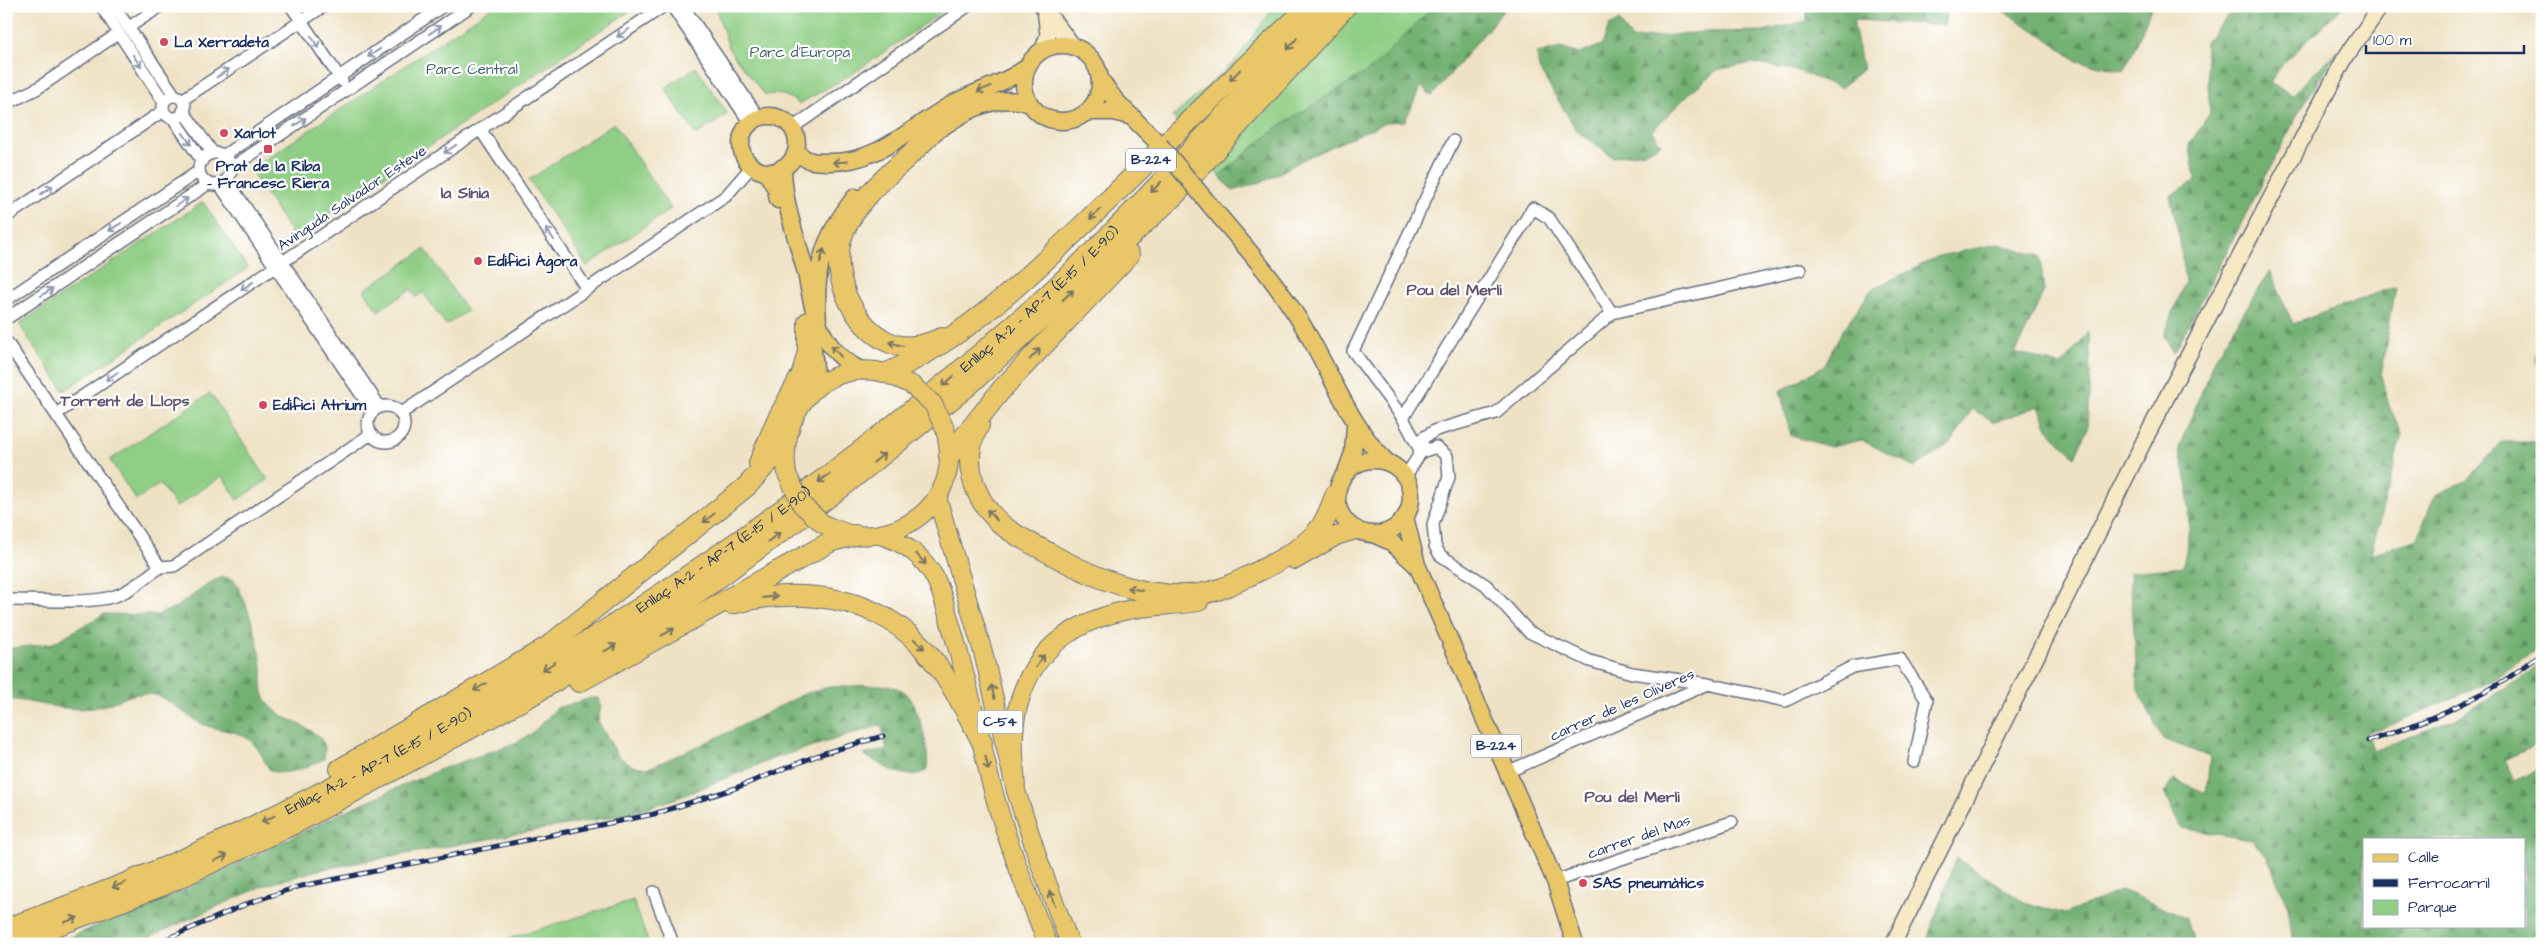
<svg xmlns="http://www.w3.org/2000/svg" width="2548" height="950" viewBox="0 0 2548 950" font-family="'Architects Daughter',sans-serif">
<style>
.green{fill:#8fce84;stroke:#557e71}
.forest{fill:url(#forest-firs);stroke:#477068;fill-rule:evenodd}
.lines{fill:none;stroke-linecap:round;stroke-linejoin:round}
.minor-casing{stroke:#656e82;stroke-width:14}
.secondary-casing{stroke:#656e82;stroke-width:18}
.primary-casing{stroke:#656e82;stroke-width:19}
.trunk-casing{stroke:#656e82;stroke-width:20}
.motorway-casing{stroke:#656e82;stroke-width:22}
.minor{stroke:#fff;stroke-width:11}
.secondary{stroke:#f6e9c3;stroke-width:15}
.primary{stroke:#e9c769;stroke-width:16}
.trunk{stroke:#e9c769;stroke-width:18}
.motorway{stroke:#e9c769;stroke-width:20}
.rail-casing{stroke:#1b2f5e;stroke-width:5}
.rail{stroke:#fff;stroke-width:3;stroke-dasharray:9;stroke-linecap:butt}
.primary-bridge-casing{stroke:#656e82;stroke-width:19;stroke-linecap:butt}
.trunk-bridge-casing{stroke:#656e82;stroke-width:20;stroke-linecap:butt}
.primary-bridge{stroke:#e9c769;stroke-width:16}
.trunk-bridge{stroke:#e9c769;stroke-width:18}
.oneway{stroke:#8d97ae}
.oneway2{stroke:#787363}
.poi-dot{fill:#d1495b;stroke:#fff;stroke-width:2}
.labels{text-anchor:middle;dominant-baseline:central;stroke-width:4.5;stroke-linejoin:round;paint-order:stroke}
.shield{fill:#fff;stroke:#5f6d8e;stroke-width:1}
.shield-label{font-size:14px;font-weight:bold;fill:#1b2f5e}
.poi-label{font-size:15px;font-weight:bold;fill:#1b2f5e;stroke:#fff;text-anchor:start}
.park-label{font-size:15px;fill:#3e5f69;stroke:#fff}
.street-label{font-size:15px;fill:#1b2f5e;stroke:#fff}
.neighbourhood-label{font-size:16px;font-weight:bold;fill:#61526e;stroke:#fff}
</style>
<defs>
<pattern id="forest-firs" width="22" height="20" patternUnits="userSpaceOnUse" patternTransform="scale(1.25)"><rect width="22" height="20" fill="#73b172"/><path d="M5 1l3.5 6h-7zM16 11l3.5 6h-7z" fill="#5e9061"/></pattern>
</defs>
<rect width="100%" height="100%" fill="#fff"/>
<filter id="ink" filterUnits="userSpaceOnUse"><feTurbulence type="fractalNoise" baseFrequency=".02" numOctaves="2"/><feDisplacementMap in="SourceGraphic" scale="10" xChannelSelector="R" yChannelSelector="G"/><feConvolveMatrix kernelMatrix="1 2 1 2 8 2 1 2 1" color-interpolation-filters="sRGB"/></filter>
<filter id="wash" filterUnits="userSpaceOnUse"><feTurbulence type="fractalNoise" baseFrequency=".0096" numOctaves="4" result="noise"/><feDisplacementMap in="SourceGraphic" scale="20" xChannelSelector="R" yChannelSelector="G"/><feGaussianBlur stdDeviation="1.12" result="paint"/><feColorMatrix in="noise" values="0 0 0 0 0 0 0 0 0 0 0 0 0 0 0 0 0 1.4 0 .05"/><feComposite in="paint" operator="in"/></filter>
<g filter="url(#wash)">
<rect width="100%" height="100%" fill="#efe2c4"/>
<path class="green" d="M494,6h143l-343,231 -44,-67z
M715,6h236l-99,68 -53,30c-11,-9 -19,-11 -34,-9l-35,-44z
M1275,6h159l-63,63 -93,58 -59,49 -46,-59 62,-56z
M696,67l32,47 -32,21 -31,-47z
M614,123l57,86 -84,57 -58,-86z
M203,202l45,66 -184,123 -45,-67z
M425,249l42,62 -21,14 -23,-33 -7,5 -5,-8 -33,22 -14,-21z
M210,393l58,87 -30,20 -16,-24 -46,31 -16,-23 -24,16 -26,-40z
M633,900l16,44h-158z"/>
<path class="forest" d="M1434,6h73l-75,90 -11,-10 -16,35 -18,1 -81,36 -39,22 -34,11 -14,-15 59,-49 93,-58z
M1808,6h141l-5,19 -91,-5 10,49 -22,19 -43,-17 -46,-8 -35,7 -26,22 -39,39 9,13 -16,8 -32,5 -36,-26 -38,-62 -2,-15 23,-6 19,6 23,-9 7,-19 10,-5 13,18 70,-7 61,-1 43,-10z
M1995,6h157l-16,40 -13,25 -46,-10 -35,-26z
M2237,6h106l-60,58 -13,18 22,13 46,-45 -39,62 -125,241 -10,-17 21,-54 -5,-40 -10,-46 26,-16 -7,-35 21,-32 -5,-71z
M1998,244l42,12 4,35 -29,63 13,1 33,11 27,-34 2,42 -3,55 -12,28 -26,-26 -10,-25 -44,16 -23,-13 -20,33 -37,25 -54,-27 -30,7 -40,-11 -11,-45 44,-25 17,-33 30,-43 68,-34z
M2270,270l23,54 103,-38 -15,89 8,31 13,27 -31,121 46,-15 18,-44 31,-14 35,-39h37l4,-4v207l-46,34 -103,45 -27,9 8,18 81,-32 61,-37 26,-20v80l-37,18 9,20 28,-13v177h-249l-5,-38 -21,-49 -15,-17 -71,-12 -17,-35 10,-14 32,14 4,-36 -47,-18 -25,-49 -8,-118 53,-5 6,-34 -1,-45 -9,-41 37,-90zM2364,839h160v87h-160z
M2542,319v59l-7,-16z
M223,577l10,2c13,18 27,65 29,87 1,12 -2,24 4,34 12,21 49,25 58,44 2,4 0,10 0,15 -18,8 -33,17 -53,12 -7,-8 -10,-20 -18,-28 -14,-15 -36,-11 -53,-20 -16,-8 -31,-26 -49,-29 -22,-3 -37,11 -58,14 -30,4 -57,-7 -87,-9v-50l47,-6 51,-29 53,1 19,-8 37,-26z
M879,685c10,1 22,2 29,10 11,13 24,61 18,76 -24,11 -41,-5 -62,-16l23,-6 -6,-24 -106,33 -95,39 -48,16 -314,57 -55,16 -129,58h-76l19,-10 96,-39 183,-89 85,-37 74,-26 16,-9 26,-26 34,-10h8l2,7 -3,16 20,35 14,10 17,2 78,-35 77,-39 25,-7z
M1956,857l68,45 41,12 57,-24 64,28 9,26h-266l-2,-4z"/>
</g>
<g filter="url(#ink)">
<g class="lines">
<defs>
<path id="minor" d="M101,6l63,96
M114,6l61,90
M291,6l51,75
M672,6l78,117
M683,6l76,112
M129,27l32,-21
M163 107a11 11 0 1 1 22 0a11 11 0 1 1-22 0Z
M182,100l142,-94
M6,104l32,-16 81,-55
M183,111l30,42
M173,118l29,43
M792,128l176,-122
M480,129l107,160
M199 169a16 16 0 1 1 32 0a16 16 0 1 1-32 0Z
M223,156l220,-150
M231,168l240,-162
M227,180l153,227
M220,185l153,227
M6,217l157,-106
M6,300l193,-129
M6,319l202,-135
M6,341l154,226 14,-1 197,-132
M368 424a18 18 0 1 1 36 0a18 18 0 1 1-36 0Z
M56,414l608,-408
M400,414l326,-218 26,-30
M1403,418l130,-210 16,10 63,95
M1421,452l15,-5 11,9 2,21 -16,47 2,22 5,9 46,30 43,47 61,29 42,12 76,11
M1421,452l-18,-34 -50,-67 100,-210
M1405,477l16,-25 2,-14 13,-8 60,-17 116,-100 188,-43
M6,600c30,-1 83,5 109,-4 16,-5 31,-19 45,-29
M1507,772l201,-88 77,17 67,-34 48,-8 27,42 -13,61
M1555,881l177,-59
M654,892l19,52"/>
<path id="secondary" d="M1042,6l32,41
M1043,50l5,-16 -3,-24
M1893,944l252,-505 91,-175 109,-206 36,-52"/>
<path id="primary" d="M1024 83a38 38 0 1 1 76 0a38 38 0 1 1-76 0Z
M1100,79l16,22 44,44
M1088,112h26l19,5
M741 144a28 28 0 1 1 56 0a28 28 0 1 1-56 0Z
M920,143c30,-22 72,-54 110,-39
M797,151c8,11 18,11 31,11 52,2 86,-39 130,-61 23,-12 48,-18 69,-34
M783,167c0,36 14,72 23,106 4,19 7,41 16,59 9,17 23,31 41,39
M766,172l10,17 2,11
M1209,204c32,37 65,75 91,117 30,47 48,104 88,142
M818,322c-4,-54 4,-83 37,-125
M812,343l4,32 -2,15
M1337 497a37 37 0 1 1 74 0a37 37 0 1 1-74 0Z
M1346,472l7,-19 2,-28
M1405,517l12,48 138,316 20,63
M1373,534l18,8 24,22"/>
<path id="trunk" d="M787,474c-9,-56 28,-110 89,-103 13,2 24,9 36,14
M937,497l46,155 33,139 24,73 30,80
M823,524c10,4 22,10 33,11 46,5 94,-30 93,-79 0,-9 -2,-19 -4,-27
M880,535c25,8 42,20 55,43 9,18 13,39 19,58 14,47 25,95 36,143 14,56 36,112 58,165
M1295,560l41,-24 20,-6
M1016,791c-1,-25 -5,-54 1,-80 12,-57 51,-87 106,-100 25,-6 51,-5 76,-9"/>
<g id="motorway">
<path d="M929,136c-28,30 -66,55 -84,93 -19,40 7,100 48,115 16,6 34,0 49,-6"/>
<path d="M887,373c78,-34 143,-97 204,-156 73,-70 143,-143 219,-211"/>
<path d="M979,425c-19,34 -6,74 22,99 14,12 32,20 48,29 48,27 116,55 171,36 14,-5 28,-13 41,-19 21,-11 45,-23 59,-42 7,-9 11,-23 16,-34"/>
<path d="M949,456l53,-67 127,-134"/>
<path d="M759,463l17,-41 26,-48 6,-23v-29"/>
<path d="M731,604c28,-8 58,-10 87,-7 92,10 125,69 164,145"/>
<path d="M579,682l253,-141 23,-6"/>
<path d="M340,769l207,-122 199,-160 39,-43"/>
<path id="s1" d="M6,929c66,-25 133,-49 197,-79 298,-138 573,-317 820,-533 63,-55 121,-117 179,-178 42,-44 83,-87 122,-133"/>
<path d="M9,944l155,-59 134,-63 234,-127 131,-79 50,-34 128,-94 127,-102 204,-188 174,-192"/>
</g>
</defs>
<use href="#minor" class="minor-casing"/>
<use href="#secondary" class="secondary-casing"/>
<use href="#primary" class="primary-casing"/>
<use href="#trunk" class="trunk-casing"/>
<use href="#motorway" class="motorway-casing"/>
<use href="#minor" class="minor"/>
<use href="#secondary" class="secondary"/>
<use href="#primary" class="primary"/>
<use href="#trunk" class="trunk"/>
<use href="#motorway" class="motorway"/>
<defs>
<path id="rail" d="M2368,741c44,-14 86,-31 126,-54 17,-10 32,-22 48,-33
M155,944l94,-41 48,-16 357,-73 79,-25 88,-35 62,-18"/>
</defs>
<use href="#rail" class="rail-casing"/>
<use href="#rail" class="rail"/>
<defs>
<path id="primary-bridge" d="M1160,145l49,59"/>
<path id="trunk-bridge" d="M912,385l21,19 12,25
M787,474l15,31 21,19"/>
</defs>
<use href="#primary-bridge" class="primary-bridge-casing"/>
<use href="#trunk-bridge" class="trunk-bridge-casing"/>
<use href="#primary-bridge" class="primary-bridge"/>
<use href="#trunk-bridge" class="trunk-bridge"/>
</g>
<defs><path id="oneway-shaft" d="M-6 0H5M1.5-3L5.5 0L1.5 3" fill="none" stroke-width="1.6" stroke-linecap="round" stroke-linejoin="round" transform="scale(1.25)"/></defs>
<g class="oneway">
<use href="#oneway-shaft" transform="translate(435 30) rotate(-34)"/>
<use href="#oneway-shaft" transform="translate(623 33) rotate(146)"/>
<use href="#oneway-shaft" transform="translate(315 42) rotate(56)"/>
<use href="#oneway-shaft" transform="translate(374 53) rotate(146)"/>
<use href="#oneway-shaft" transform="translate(137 61) rotate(57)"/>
<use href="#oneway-shaft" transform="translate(223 73) rotate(-33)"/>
<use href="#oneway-shaft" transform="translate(300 122) rotate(-34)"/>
<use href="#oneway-shaft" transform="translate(187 139) rotate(56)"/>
<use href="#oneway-shaft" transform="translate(450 149) rotate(146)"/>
<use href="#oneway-shaft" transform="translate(47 190) rotate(-34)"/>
<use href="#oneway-shaft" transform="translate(182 202) rotate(-34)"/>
<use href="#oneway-shaft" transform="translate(115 227) rotate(147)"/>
<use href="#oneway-shaft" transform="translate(550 234) rotate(-124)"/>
<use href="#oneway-shaft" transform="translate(247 286) rotate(146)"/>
<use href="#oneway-shaft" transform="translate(47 292) rotate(-34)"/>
<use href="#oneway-shaft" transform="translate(112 376) rotate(146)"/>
</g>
<g class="oneway2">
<use href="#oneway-shaft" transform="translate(1292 44) rotate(130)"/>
<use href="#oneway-shaft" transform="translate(1235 75) rotate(134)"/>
<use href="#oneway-shaft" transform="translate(984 89) rotate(157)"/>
<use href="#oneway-shaft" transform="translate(840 162) rotate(176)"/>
<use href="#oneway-shaft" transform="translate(1156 187) rotate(134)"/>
<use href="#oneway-shaft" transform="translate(1095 214) rotate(136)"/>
<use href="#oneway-shaft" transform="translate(822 256) rotate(-74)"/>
<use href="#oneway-shaft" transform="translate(1068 295) rotate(-42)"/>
<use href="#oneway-shaft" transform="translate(896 344) rotate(-165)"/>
<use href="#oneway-shaft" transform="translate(836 351) rotate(-131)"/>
<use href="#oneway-shaft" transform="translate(1035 354) rotate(-46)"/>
<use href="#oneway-shaft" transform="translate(948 381) rotate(140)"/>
<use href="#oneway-shaft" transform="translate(879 458) rotate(-39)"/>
<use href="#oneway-shaft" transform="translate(824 478) rotate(144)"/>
<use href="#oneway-shaft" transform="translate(992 515) rotate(-133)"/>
<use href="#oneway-shaft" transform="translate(709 518) rotate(141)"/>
<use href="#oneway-shaft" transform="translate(774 537) rotate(-36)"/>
<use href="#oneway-shaft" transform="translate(921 559) rotate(49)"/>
<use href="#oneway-shaft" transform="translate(1135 589) rotate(-169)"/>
<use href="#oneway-shaft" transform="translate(770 597) rotate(-5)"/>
<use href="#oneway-shaft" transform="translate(668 632) rotate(-29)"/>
<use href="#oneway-shaft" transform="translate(919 644) rotate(45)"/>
<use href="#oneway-shaft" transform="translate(610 648) rotate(-31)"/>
<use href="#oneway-shaft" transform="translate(1040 661) rotate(-55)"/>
<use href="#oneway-shaft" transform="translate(549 666) rotate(148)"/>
<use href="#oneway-shaft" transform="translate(480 687) rotate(150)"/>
<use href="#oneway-shaft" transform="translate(993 692) rotate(-103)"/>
<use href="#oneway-shaft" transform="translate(987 763) rotate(77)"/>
<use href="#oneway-shaft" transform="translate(268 819) rotate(154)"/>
<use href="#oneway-shaft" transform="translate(221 858) rotate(-25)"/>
<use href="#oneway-shaft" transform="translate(119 885) rotate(158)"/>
<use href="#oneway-shaft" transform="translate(1052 898) rotate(-111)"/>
<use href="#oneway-shaft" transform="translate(71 920) rotate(-21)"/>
</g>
</g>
<g class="poi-dot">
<circle cx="164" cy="42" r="5"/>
<circle cx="224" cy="133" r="5"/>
<rect x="263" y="144" width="10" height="10" rx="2.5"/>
<circle cx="478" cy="261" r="5"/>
<circle cx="263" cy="405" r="5"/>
<circle cx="1583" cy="883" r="5"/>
</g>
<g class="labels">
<g class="shield">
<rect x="1126" y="148.5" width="50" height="23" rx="4"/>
<rect x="977.5" y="710.5" width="45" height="23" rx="4"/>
<rect x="1471" y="734.5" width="50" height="23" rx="4"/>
</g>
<g class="shield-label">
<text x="1151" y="160">B-224</text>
<text x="1000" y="722">C-54</text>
<text x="1496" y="746">B-224</text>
</g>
<g class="poi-label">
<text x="174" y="42">La Xerradeta</text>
<text x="234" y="133">Xarlot</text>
<text x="268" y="166" text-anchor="middle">Prat de la Riba<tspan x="268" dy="17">- Francesc Riera</tspan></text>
<text x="488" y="261">Edifici Àgora</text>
<text x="273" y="405">Edifici Atrium</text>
<text x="1593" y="883">SAS pneumàtics</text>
</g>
<g class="park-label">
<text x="800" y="52">Parc d'Europa</text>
<text x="472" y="69">Parc Central</text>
</g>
<g class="street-label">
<text transform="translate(352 198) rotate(-34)">Avinguda Salvador Esteve</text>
<text stroke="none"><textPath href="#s1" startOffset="1218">Enllaç A-2 - AP-7 (E-15 / E-90)</textPath></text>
<text stroke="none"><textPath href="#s1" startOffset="814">Enllaç A-2 - AP-7 (E-15 / E-90)</textPath></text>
<text transform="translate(1622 705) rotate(-24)">carrer de les Oliveres</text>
<text stroke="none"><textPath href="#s1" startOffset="409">Enllaç A-2 - AP-7 (E-15 / E-90)</textPath></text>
<text transform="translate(1639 837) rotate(-19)">carrer del Mas</text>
</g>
<g class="neighbourhood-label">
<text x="465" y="193">la Sínia</text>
<text x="1454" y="290">Pou del Merli</text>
<text x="125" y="401">Torrent de Llops</text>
<text x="1632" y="797">Pou del Merli</text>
</g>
</g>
<rect width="2548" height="950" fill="none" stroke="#fff" stroke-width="25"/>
<rect x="2363" y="838" width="162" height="90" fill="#ffffff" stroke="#a4acbf"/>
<rect x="2373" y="854" width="25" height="8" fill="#e9c769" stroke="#a4acbf"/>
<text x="2408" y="862" font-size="15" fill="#1b2f5e">Calle</text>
<rect x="2373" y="879" width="25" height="8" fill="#1b2f5e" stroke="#a4acbf"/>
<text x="2408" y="888" font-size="15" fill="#1b2f5e">Ferrocarril</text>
<rect x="2373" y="900" width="25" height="15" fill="#8fce84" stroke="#a4acbf"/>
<text x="2408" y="912" font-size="15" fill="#1b2f5e">Parque</text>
<path d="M2366 45v8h158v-8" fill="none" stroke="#1b2f5e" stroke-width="2.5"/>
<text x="2373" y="45" font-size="15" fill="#1b2f5e" stroke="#ffffff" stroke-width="4" paint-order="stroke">100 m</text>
</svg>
